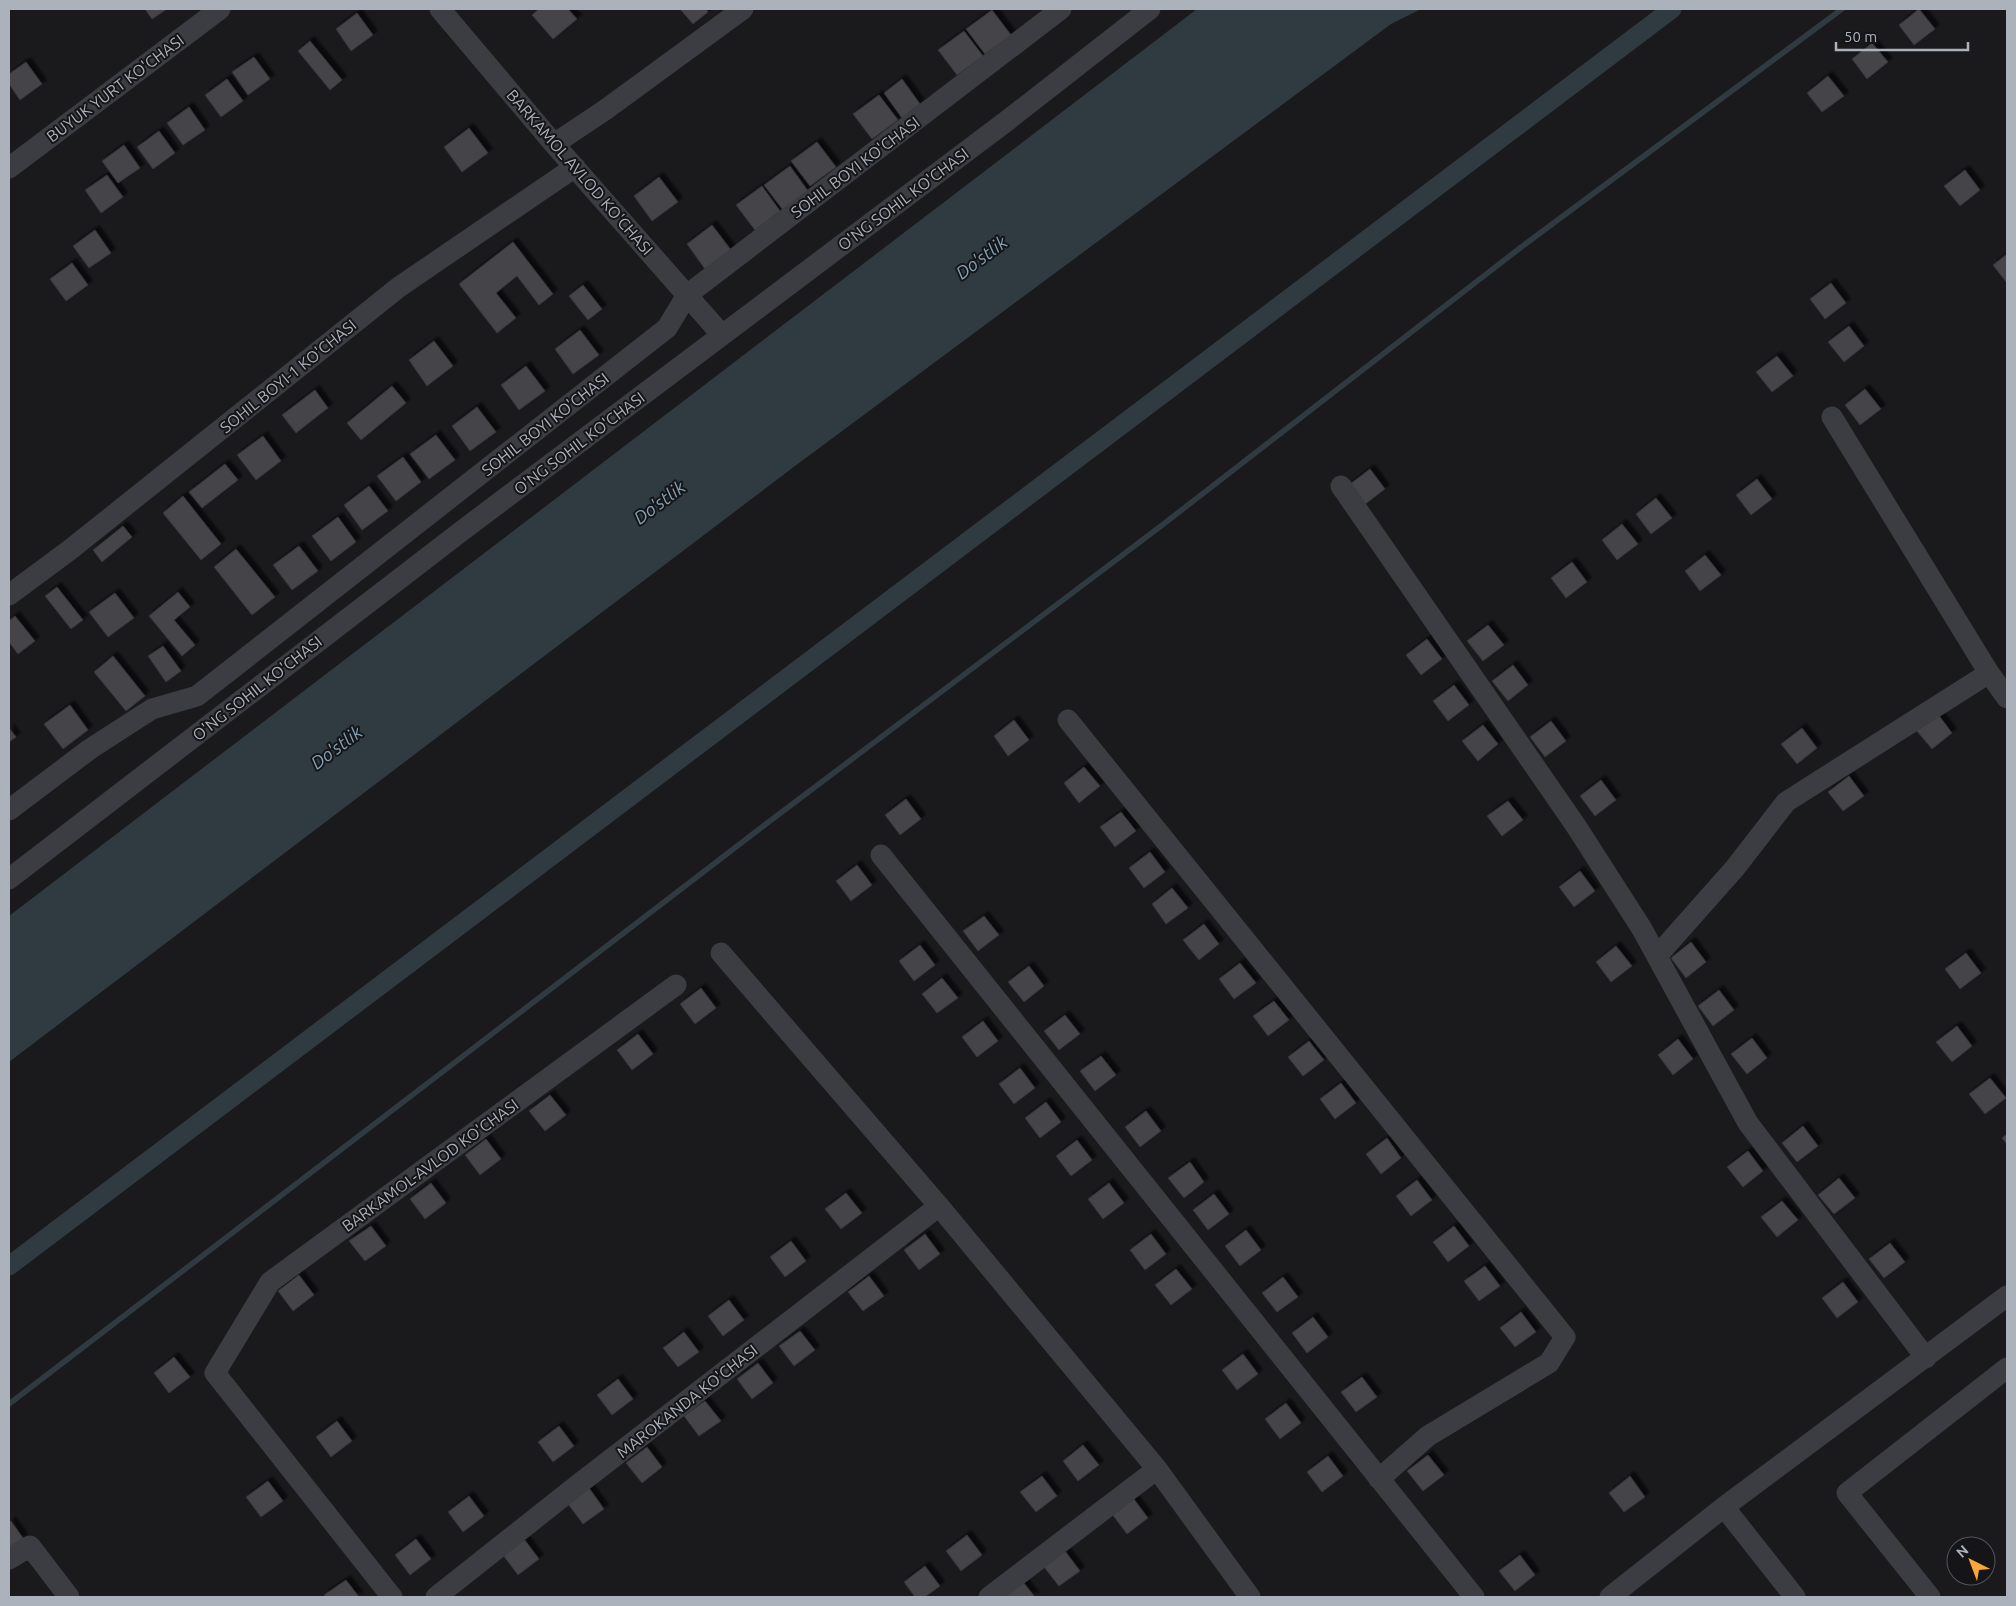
<svg xmlns="http://www.w3.org/2000/svg" width="2016" height="1606" viewBox="0 0 2016 1606" font-family="Ubuntu,sans-serif">
<style>
.water{fill:#2f3b41}
.lines{fill:none;stroke-linecap:round;stroke-linejoin:round}
.stream{stroke:#2f3b41;stroke-width:5.5}
.canal{stroke:#2f3b41;stroke-width:19}
.building{fill:#44454a;stroke:#343439;filter:url(#shadow)}
.minor{stroke:#3b3d42;stroke-width:21}
.labels{text-anchor:middle;dominant-baseline:central;stroke-width:4;stroke-linejoin:round;paint-order:stroke}
.street-label{font-size:16px;fill:#acb2bc;stroke:#151518}
.water-label{font-size:18px;font-style:italic;fill:#83a3b8;stroke:#151518}
</style>
<defs>
<filter id="shadow"><feDropShadow dx="4.5" dy="-4.5" stdDeviation="1" flood-color="#0009"/></filter>
</defs>
<rect width="100%" height="100%" fill="#1a1a1d"/>
<path class="water" d="M1197,9h224l-30,15 -596,442 -786,596v-146z"/>
<g class="lines">
<path class="stream" d="M9,1404l757,-580 395,-298 359,-278 322,-239"/>
<path class="canal" d="M9,1266l1663,-1257"/>
</g>
<path class="building" d="M145,9h22l-15,10z
M539,9h29l9,10 -24,20 -21,-24z
M680,9h26l2,3 -15,12z
M1919,9l16,20 -21,16 -15,-20z
M992,10l19,25 -26,19 -19,-25z
M357,13l16,22 -22,16 -15,-22z
M964,31l19,25 -26,19 -19,-25z
M310,41l32,39 -12,10 -32,-39z
M1872,43l16,19 -21,17 -15,-20z
M254,57l16,22 -22,16 -16,-23z
M26,62l16,22 -22,16 -11,-16v-10z
M1828,76l16,20 -22,16 -15,-19z
M227,79l16,22 -22,16 -16,-22z
M902,79l18,25 -18,14 -18,-25z
M879,95l19,25 -26,19 -19,-25z
M189,107l16,23 -22,15 -16,-22z
M469,128l19,25 -26,19 -18,-25z
M159,131l16,22 -22,16 -16,-22z
M817,142l19,25 -26,19 -19,-25z
M124,145l16,23 -22,15 -16,-22z
M790,166l18,25 -25,19 -19,-25z
M1965,170l15,20 -20,16 -16,-20z
M107,175l16,22 -22,16 -16,-23z
M659,177l19,25 -26,19 -18,-25z
M762,186l18,25 -25,19 -19,-25z
M712,225l19,25 -26,19 -18,-25z
M95,230l16,23 -22,15 -16,-22z
M513,242l40,52 -14,11 -22,-29 -21,17 20,25 -19,15 -38,-49z
M2007,254v29l-14,-18z
M72,263l16,22 -22,16 -16,-22z
M1831,283l15,20 -21,16 -15,-20z
M583,285l19,24 -14,11 -19,-24z
M1849,326l15,20 -20,16 -16,-20z
M580,330l19,25 -26,19 -18,-25z
M434,341l19,25 -26,20 -18,-26z
M1777,356l16,20 -21,16 -16,-20z
M526,366l19,25 -26,19 -18,-25z
M392,386l14,17 -45,37 -14,-17z
M1865,389l16,20 -21,16 -15,-20z
M315,390l13,18 -32,25 -14,-18z
M477,407l19,25 -26,19 -18,-25z
M436,435l19,25 -26,19 -19,-25z
M263,436l18,25 -25,19 -19,-25z
M403,457l18,25 -25,19 -19,-25z
M225,464l13,16 -36,28 -13,-16z
M1370,469l15,20 -21,16 -15,-20z
M1757,479l15,20 -21,16 -15,-20z
M369,486l19,25 -26,19 -18,-25z
M183,496l38,48 -20,16 -38,-47z
M1656,498l16,20 -21,16 -15,-20z
M338,517l18,25 -25,19 -19,-25z
M1622,524l16,20 -21,16 -15,-20z
M123,526l9,11 -30,25 -9,-12z
M299,546l19,25 -26,19 -19,-25z
M236,549l39,48 -23,18 -38,-48z
M1705,555l16,20 -21,16 -15,-20z
M1572,562l15,20 -21,16 -15,-20z
M57,587l26,33 -12,9 -26,-33z
M178,592l12,15 -16,13 21,25 -13,11 -33,-40z
M115,593l19,25 -26,19 -19,-25z
M15,616l20,25 -17,13 -9,-12v-21z
M1488,625l16,20 -21,16 -16,-20z
M1427,639l15,20 -21,16 -15,-20z
M163,646l18,25 -15,11 -18,-26z
M113,656l32,40 -19,15 -32,-39z
M1513,665l15,20 -20,16 -16,-20z
M1454,685l15,20 -21,16 -15,-20z
M70,705l18,25 -25,19 -19,-25z
M1937,713l15,20 -20,16 -16,-19z
M1014,720l15,20 -21,16 -14,-20z
M1551,721l15,20 -21,16 -15,-20z
M1483,725l15,19 -20,17 -16,-20z
M9,728l7,9 -7,5z
M1802,728l15,20 -20,16 -16,-20z
M1084,767l16,19 -21,17 -15,-20z
M1849,776l15,20 -21,15 -15,-19z
M1601,780l15,20 -21,16 -15,-20z
M906,799l15,20 -21,16 -15,-20z
M1508,801l15,19 -21,16 -15,-20z
M1121,812l15,19 -21,16 -15,-20z
M1150,852l15,20 -21,16 -15,-20z
M857,865l15,20 -21,16 -15,-20z
M1580,871l15,20 -21,16 -15,-20z
M1172,888l16,20 -22,16 -14,-20z
M984,916l15,19 -21,16 -15,-20z
M1204,924l15,20 -20,16 -16,-20z
M1691,942l15,20 -20,16 -15,-20z
M920,945l15,20 -21,16 -15,-20z
M1616,946l16,20 -21,16 -15,-20z
M1966,953l15,20 -21,16 -15,-20z
M1240,963l16,20 -22,16 -15,-20z
M1029,966l15,20 -20,16 -16,-20z
M942,978l16,20 -21,15 -15,-19z
M701,988l15,20 -21,16 -15,-20z
M1719,990l15,20 -21,16 -15,-20z
M1274,1001l15,19 -21,16 -15,-20z
M1065,1015l15,19 -21,16 -15,-19z
M983,1021l15,20 -21,16 -15,-20z
M1957,1026l15,20 -20,16 -16,-20z
M638,1034l15,20 -21,16 -15,-20z
M1752,1038l15,20 -20,16 -16,-20z
M1678,1039l15,20 -20,16 -15,-20z
M1309,1041l15,19 -21,16 -15,-19z
M1101,1056l15,19 -21,16 -15,-20z
M1020,1068l15,20 -21,16 -15,-20z
M1990,1078l16,20 -21,16 -16,-20z
M1341,1083l15,20 -21,16 -15,-20z
M550,1095l16,20 -21,16 -16,-20z
M1046,1102l15,20 -21,16 -15,-20z
M1146,1111l15,20 -21,16 -15,-20z
M1803,1126l15,20 -21,16 -15,-19z
M2007,1134v10l-5,-6z
M1387,1138l14,20 -20,16 -15,-20z
M486,1139l15,20 -21,16 -15,-20z
M1077,1140l15,20 -21,16 -15,-20z
M1748,1151l15,20 -20,16 -16,-20z
M1190,1162l14,20 -20,16 -16,-20z
M1839,1178l16,20 -21,16 -16,-19z
M1417,1180l15,20 -21,16 -15,-20z
M431,1183l15,20 -21,16 -15,-20z
M1109,1183l15,20 -21,16 -15,-20z
M846,1193l16,20 -21,16 -16,-20z
M1214,1194l15,20 -21,16 -15,-20z
M1782,1201l16,19 -21,17 -16,-20z
M371,1226l15,20 -21,15 -16,-20z
M1454,1226l15,20 -21,16 -15,-20z
M1246,1230l15,20 -21,16 -15,-20z
M925,1234l15,20 -21,16 -15,-20z
M1151,1234l15,20 -21,16 -15,-20z
M791,1241l15,20 -21,16 -15,-20z
M1890,1243l15,19 -21,16 -15,-19z
M1485,1266l15,20 -21,15 -15,-20z
M1176,1269l16,20 -21,16 -16,-20z
M299,1275l15,20 -21,16 -15,-20z
M869,1276l15,20 -21,15 -15,-19z
M1283,1277l15,20 -21,15 -15,-19z
M1843,1282l15,20 -21,16 -15,-20z
M729,1300l15,20 -21,16 -15,-20z
M1521,1312l15,20 -21,15 -15,-19z
M1313,1317l15,20 -21,16 -15,-20z
M800,1331l15,19 -21,16 -15,-20z
M684,1332l15,20 -21,15 -15,-19z
M1243,1354l15,20 -21,16 -15,-20z
M174,1357l16,20 -21,16 -15,-20z
M758,1363l15,20 -21,16 -15,-20z
M1362,1377l15,20 -21,15 -15,-20z
M618,1379l15,20 -21,16 -15,-20z
M705,1401l16,20 -22,15 -15,-20z
M1286,1403l15,20 -21,16 -15,-20z
M337,1421l15,20 -21,16 -15,-20z
M559,1426l15,20 -21,16 -15,-20z
M1083,1445l16,20 -21,16 -15,-20z
M647,1447l15,20 -20,16 -16,-20z
M1428,1455l16,20 -21,16 -16,-20z
M1328,1456l15,20 -21,16 -15,-20z
M1042,1476l15,20 -21,16 -16,-20z
M1630,1476l15,21 -21,15 -15,-19z
M268,1481l15,20 -22,16 -15,-20z
M589,1488l15,21 -21,15 -15,-20z
M469,1496l15,20 -21,16 -15,-20z
M1133,1498l15,20 -21,16 -15,-20z
M11,1521l12,17 -14,10v-25z
M967,1535l15,20 -21,16 -15,-20z
M416,1539l15,20 -21,16 -15,-20z
M524,1539l15,20 -21,16 -15,-20z
M1065,1551l15,20 -21,15 -15,-19z
M1520,1555l15,20 -20,16 -16,-20z
M925,1566l15,20 -15,11h-10l-11,-15z
M346,1580l13,17h-33l-2,-2z
M1023,1582l12,15h-33z"/>
<g class="lines">
<path class="minor" d="M440,9l114,135 168,191
M554,144l51,-34 138,-101
M9,168l211,-159
M1832,417l157,256 18,25
M1341,486l235,340 66,103 106,194 178,235
M9,595l62,-46 328,-262 176,-120
M1068,720l497,617 -16,26 -121,73 -49,43
M9,810l81,-61 62,-40 45,-13 470,-368 20,-33 374,-286
M881,855l593,742
M9,879l454,-349 545,-410 142,-111
M721,953l218,253 218,263 93,128
M1657,956l78,-88 51,-66 203,-129
M1724,1507l71,90
M9,1559l21,-13 39,51
M392,1597l-177,-224 55,-91 406,-297
M436,1597l139,-110 364,-281
M989,1597l168,-128
M1610,1597l114,-90 283,-211
M1930,1597l-83,-104 160,-125"/>
</g>
<g class="labels">
<g class="street-label">
<text transform="translate(115 88) rotate(-37)">BUYUK YURT KO'CHASI</text>
<text transform="translate(855 167) rotate(-37)">SOHIL BOYI KO'CHASI</text>
<text transform="translate(580 172) rotate(49)">BARKAMOL AVLOD KO'CHASI</text>
<text transform="translate(903 199) rotate(-37)">O'NG SOHIL KO'CHASI</text>
<text transform="translate(288 376) rotate(-39)">SOHIL BOYI-1 KO'CHASI</text>
<text transform="translate(545 424) rotate(-38)">SOHIL BOYI KO'CHASI</text>
<text transform="translate(579 443) rotate(-37)">O'NG SOHIL KO'CHASI</text>
<text transform="translate(257 688) rotate(-38)">O'NG SOHIL KO'CHASI</text>
<text transform="translate(430 1165) rotate(-36)">BARKAMOL-AVLOD KO'CHASI</text>
<text transform="translate(687 1401) rotate(-38)">MAROKANDA KO'CHASI</text>
</g>
<g class="water-label">
<text transform="translate(981 257) rotate(-37)">Do'stlik</text>
<text transform="translate(659 502) rotate(-37)">Do'stlik</text>
<text transform="translate(336 747) rotate(-37)">Do'stlik</text>
</g>
</g>
<rect width="2016" height="1606" fill="none" stroke="#acb2bc" stroke-width="20"/>
<g transform="translate(1971 1561) rotate(318)"><circle r="24" fill="#151518" stroke="#51545a"/>
<path d="M0-4L9 19L0 12L-9 19Z" fill="#f8a837"/>
<text y="-8" font-size="14" font-weight="bold" text-anchor="middle" fill="#acb2bc">N</text>
</g>
<path d="M1836 42v8h132v-8" fill="none" stroke="#acb2bc" stroke-width="2.5"/>
<text x="1844" y="42" font-size="15" fill="#acb2bc" stroke="#151518" stroke-width="4" paint-order="stroke">50 m</text>
</svg>
